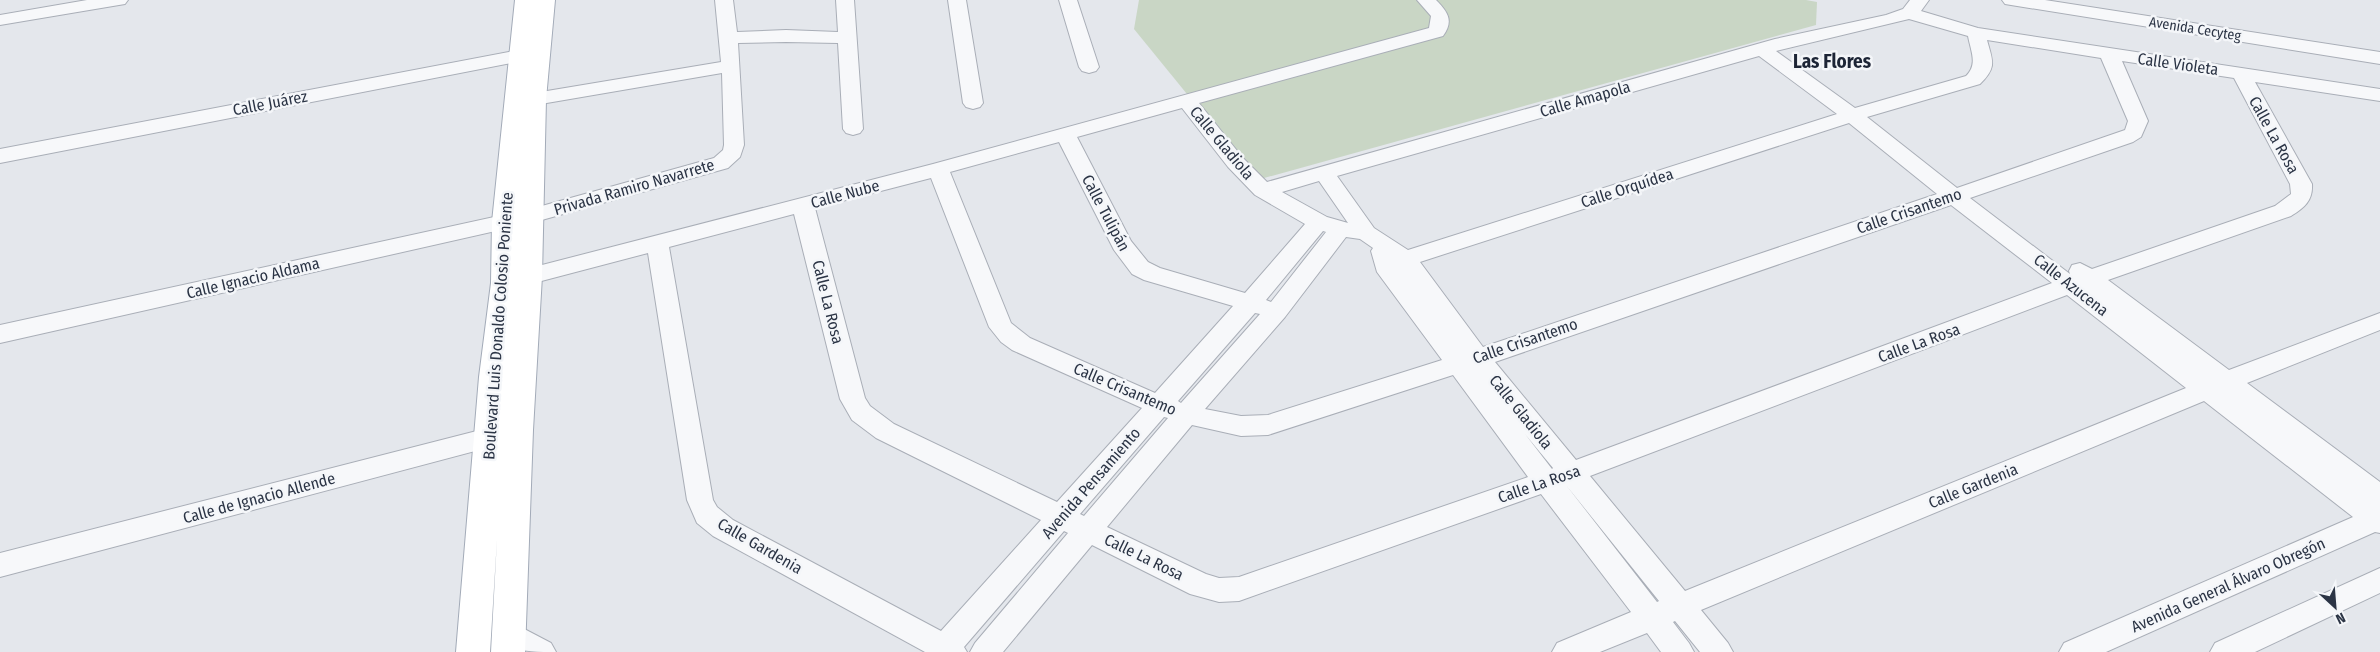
<svg xmlns="http://www.w3.org/2000/svg" width="2380" height="652" viewBox="0 0 2380 652" font-family="'Fira Sans Condensed',sans-serif">
<style>
.green{fill:#c9d6c5}
.lines{fill:none;stroke-linecap:round;stroke-linejoin:round}
.minor-casing{stroke:#a9aeb7;stroke-width:2}
.major-casing{stroke:#a3abb8;stroke-width:2}
.minor{fill:#f7f8fa;fill-rule:evenodd}
.major{fill:#fff;fill-rule:evenodd}
.labels{text-anchor:middle;dominant-baseline:central;stroke-width:5;stroke-linejoin:round;paint-order:stroke}
.far-street-label{font-size:14px;fill:#2b3445;stroke:#f4f6f9}
.street-label{font-size:16px;fill:#2b3445;stroke:#f4f6f9}
.quarter-label{font-size:19px;font-weight:bold;fill:#1d2536;stroke:#f4f6f9}
</style>
<rect width="100%" height="100%" fill="#e4e7ec"/>
<path class="green" d="M1139,0h667l11,2 -1,23 -559,155 -123,-151z"/>
<g class="lines">
<defs>
<path id="minor" d="M87,0h41l-3,4 -6,1 -119,20v-10z
M715,0h18l4,32 49,-2 52,2 -2,-32h18l9,129 -3,4 -7,2 -7,-2 -3,-4 -5,-86 -52,-1 -48,1 6,102 -4,12 -12,11 -197,55 -531,120v-18l531,-116 183,-51 9,-8 1,-5 -2,-72 -187,32 -7,-2 -3,-4 3,-4 7,-2 186,-31z
M948,0h18l17,103 -3,4 -7,2 -7,-2 -3,-4z
M1059,0h18l22,67 -3,4 -7,2 -7,-2 -3,-4z
M1417,0h19c12,12 18,21 7,36l-244,67 43,54 25,25 508,-143 111,-24 17,-6 7,-9h19l-8,11 57,17 402,61v12l-125,-19 57,102c1,17 -8,24 -21,32l-183,64 121,90 151,-57v17l-133,53 133,99v51l-5,-1 -269,120h-47l5,-9 289,-126 -149,-116 -503,209 27,33 5,9h-33l-25,-31 -2,1 16,21 5,9h-33l-14,-19 -47,19h-48l5,-9 74,-31 -90,-118 -302,107 -20,1 -29,-8 -98,-49 -89,107h-33l5,-9 93,-110 -4,-2 -100,116 3,5h-42l-212,-116 -16,-13 -10,-23 -39,-247 -137,36 -8,-2 -3,-6 3,-6 8,-2 422,-109 496,-136 2,-12zM1909,19l59,17c3,16 10,28 -2,40l-111,32 -79,-57zM1987,40l114,18 27,63 -3,9 -168,58 -90,-71 113,-33c17,-17 13,-22 7,-44zM1759,56l78,58 -429,136 -34,-22 -37,-52zM2122,61l112,17 56,106 1,10 -16,12 -183,63 -12,-6 -8,2 -3,6 1,3 -100,-76 163,-56 8,-5 7,-16zM1182,108l46,59 27,28 50,29 -60,69 -85,-25 -12,-6 -17,-21 -54,-104zM1849,123l88,71 -454,153 -63,-85zM1059,142l55,108 18,24 12,6 89,26 -78,87 -125,-55 -19,-15 -61,-151zM931,178l58,149 12,15 11,8 130,58 -85,94 -163,-78 -24,-18 -5,-8 -50,-190zM1319,181l29,42 -21,-6 -45,-25zM1951,205l101,78 -476,177 -81,-98zM794,214l46,185 12,21 24,18 165,82 -100,111 -208,-111 -16,-13 -4,-7 -44,-253zM1323,231l3,1 -55,70 -5,-2zM1346,237l14,2 13,9 -2,3 6,21 65,88 -174,55 -27,1 -36,-7 80,-92zM2067,295l119,93 -501,203 -95,-115zM1255,313l5,1 -79,89 -3,-2zM1453,375l75,102 -289,100 -20,1 -13,-4 -99,-47 85,-102 49,11 27,-1zM1164,417l4,1 -84,98 -4,-2zM1525,434l28,34 -1,1zM1566,485l93,116 -2,1z
M2002,0h43l335,52v12l-369,-59 -6,-1z
M540,46l7,2 2,4 -2,4 -547,107v-14z
M504,424l9,3 4,7 -4,7 -513,136v-24z
M2380,568v25l-125,59h-45l5,-9z
M509,621l42,22 5,9c-23,0 -50,0 -62,-18l5,-9z"/>
<path id="major" d="M515,0h40l-9,99 -4,177 -9,154 -8,222h-34l6,-113 -7,113h-34l23,-275 12,-94 1,-61z"/>
</defs>
<use href="#minor" class="minor-casing"/>
<use href="#major" class="major-casing"/>
<use href="#minor" class="minor"/>
<use href="#major" class="major"/>
</g>
<g class="labels">
<g class="far-street-label">
<text transform="translate(2195 29) rotate(9)">Avenida Cecyteg</text>
</g>
<g class="street-label">
<text transform="translate(2178 64) rotate(8)">Calle Violeta</text>
<text transform="translate(1585 99) rotate(-16)">Calle Amapola</text>
<text transform="translate(270 103) rotate(-11)">Calle Juárez</text>
<text transform="translate(2274 135) rotate(61)">Calle La Rosa</text>
<text transform="translate(1222 143) rotate(50)">Calle Gladiola</text>
<text transform="translate(634 187) rotate(-16)">Privada Ramiro Navarrete</text>
<text transform="translate(1627 188) rotate(-18)">Calle Orquídea</text>
<text transform="translate(845 194) rotate(-15)">Calle Nube</text>
<text transform="translate(1909 211) rotate(-19)">Calle Crisantemo</text>
<text transform="translate(1106 213) rotate(62)">Calle Tulipán</text>
<text transform="translate(253 278) rotate(-13)">Calle Ignacio Aldama</text>
<text transform="translate(2071 285) rotate(38)">Calle Azucena</text>
<text transform="translate(828 302) rotate(76)">Calle La Rosa</text>
<text transform="translate(498 326) rotate(-86)">Boulevard Luis Donaldo Colosio Poniente</text>
<text transform="translate(1525 341) rotate(-19)">Calle Crisantemo</text>
<text transform="translate(1919 343) rotate(-20)">Calle La Rosa</text>
<text transform="translate(1125 389) rotate(23)">Calle Crisantemo</text>
<text transform="translate(1521 412) rotate(51)">Calle Gladiola</text>
<text transform="translate(1091 483) rotate(-49)">Avenida Pensamiento</text>
<text transform="translate(1539 484) rotate(-19)">Calle La Rosa</text>
<text transform="translate(1973 486) rotate(-22)">Calle Gardenia</text>
<text transform="translate(259 498) rotate(-15)">Calle de Ignacio Allende</text>
<text transform="translate(760 546) rotate(30)">Calle Gardenia</text>
<text transform="translate(1144 557) rotate(26)">Calle La Rosa</text>
<text transform="translate(2228 585) rotate(-24)">Avenida General Álvaro Obregón</text>
</g>
<g class="quarter-label">
<text x="1832" y="61">Las Flores</text>
</g>
</g>
<g transform="translate(2335 607) rotate(154)" stroke="#f4f6f9" stroke-width="4" paint-order="stroke">
<path d="M0-4L9 19L0 12L-9 19Z" fill="#2b3445"/>
<text y="-8" font-size="14" font-weight="bold" text-anchor="middle" fill="#2b3445">N</text>
</g>
</svg>
